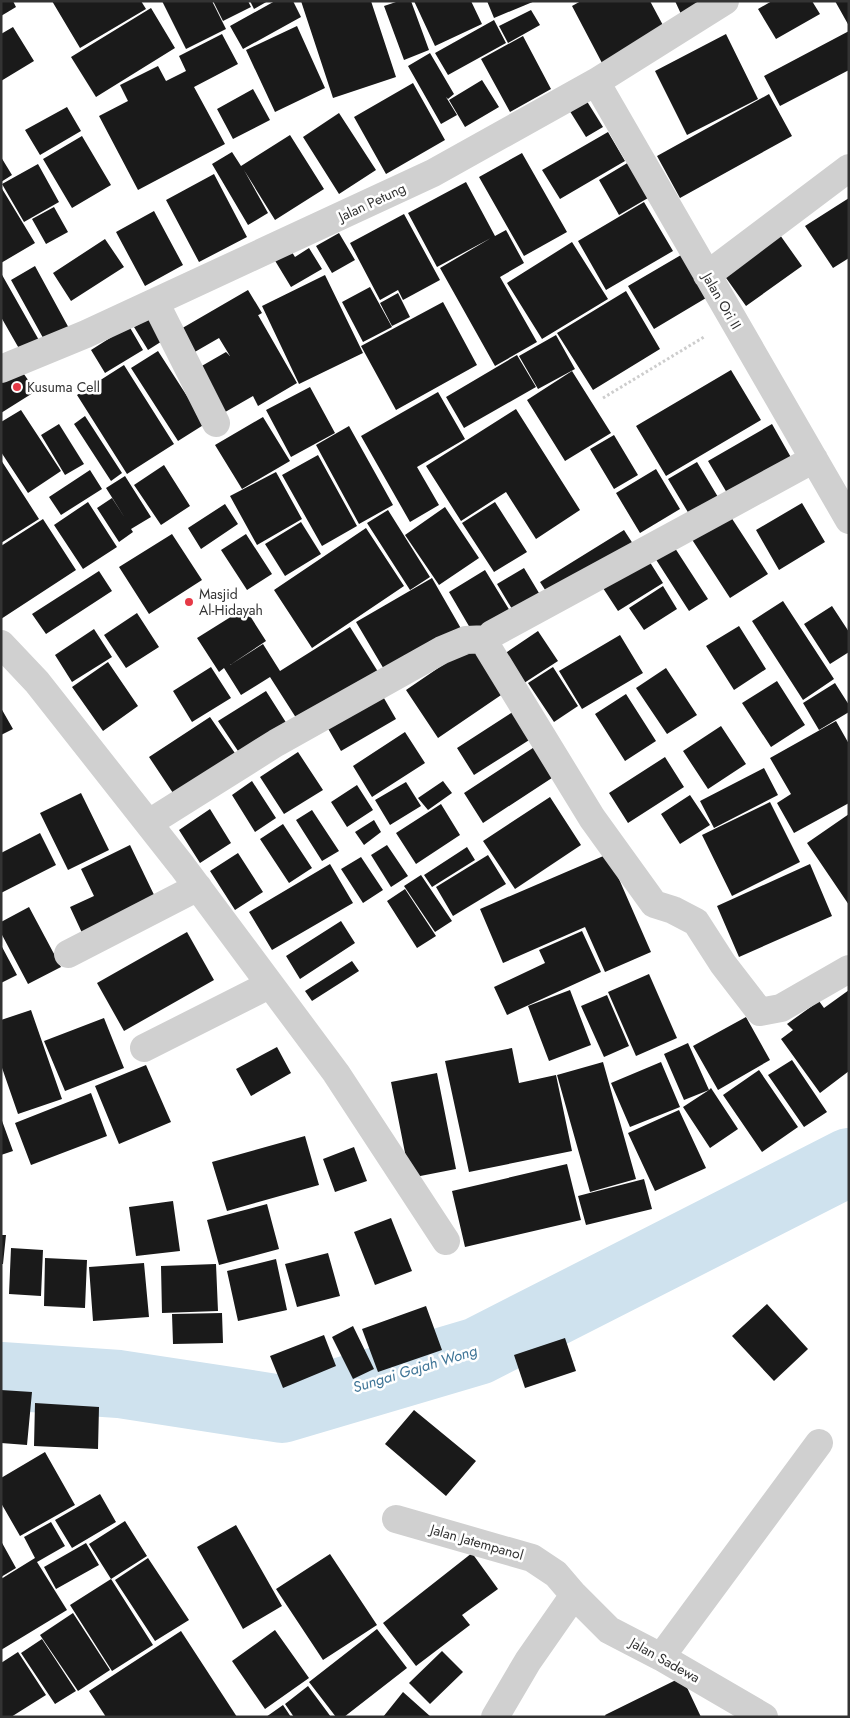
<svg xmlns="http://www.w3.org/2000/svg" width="850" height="1718" viewBox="0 0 850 1718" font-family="Jost,sans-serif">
	<rect width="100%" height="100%" fill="#fff"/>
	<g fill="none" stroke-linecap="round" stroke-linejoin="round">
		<path stroke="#cfe2ee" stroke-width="68" d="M 1,1376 L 119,1384 L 282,1409 L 478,1351 L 849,1162"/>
	</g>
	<path fill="#1a1a1a" d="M 1,1 L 13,1 L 16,7 L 1,16 Z
		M 52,1 L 141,1 L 146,9 L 80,48 Z
		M 162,1 L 212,1 L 226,29 L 186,49 Z
		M 213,1 L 248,1 L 251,7 L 223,21 Z
		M 250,1 L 268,1 L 254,9 Z
		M 275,1 L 293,1 L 301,17 L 243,49 L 230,26 Z
		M 301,1 L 371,1 L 396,77 L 333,98 Z
		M 399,1 L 411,1 L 429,50 L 404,60 L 384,6 Z
		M 414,1 L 471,1 L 482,24 L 435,46 Z
		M 487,1 L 535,1 L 494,18 Z
		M 581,1 L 650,1 L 665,29 L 602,63 L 572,6 Z
		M 675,1 L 707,1 L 681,14 Z
		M 772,1 L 812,1 L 820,14 L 776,39 L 758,9 Z
		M 835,1 L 849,1 L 849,26 Z
		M 151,8 L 175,48 L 96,97 L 71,57 Z
		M 531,10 L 540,25 L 508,43 L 499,26 Z
		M 494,20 L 506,43 L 448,75 L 435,53 Z
		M 297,26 L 325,88 L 275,112 L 246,50 Z
		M 13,27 L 34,61 L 1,81 L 1,34 Z
		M 849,31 L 849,70 L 780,106 L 764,76 Z
		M 222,34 L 238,64 L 194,87 L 225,144 L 138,190 L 99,116 L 128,101 L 120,85 L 158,66 L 166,81 L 186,71 L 179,56 Z
		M 726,34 L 758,99 L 687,135 L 655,71 Z
		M 523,36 L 551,89 L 510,112 L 481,59 Z
		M 430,53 L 454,94 L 448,99 L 446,97 L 457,115 L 441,124 L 408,66 Z
		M 482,80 L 499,107 L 465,127 L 449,100 Z
		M 413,83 L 445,140 L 386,174 L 354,117 Z
		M 253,89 L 270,120 L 233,139 L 217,109 Z
		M 769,94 L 792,136 L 680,198 L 657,156 Z
		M 583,95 L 603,127 L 586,137 L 566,105 Z
		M 67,107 L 81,131 L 40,155 L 25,130 Z
		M 339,113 L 376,170 L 339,194 L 303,137 Z
		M 608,132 L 625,161 L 560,199 L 542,170 Z
		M 290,135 L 324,189 L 275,220 L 244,170 L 268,213 L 248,225 L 212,164 L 232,152 L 241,166 Z
		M 82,136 L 111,185 L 72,208 L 43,159 Z
		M 522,153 L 567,232 L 524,256 L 479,177 Z
		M 1,157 L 12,175 L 1,182 Z
		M 629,162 L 648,198 L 619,215 L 599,180 Z
		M 38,164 L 59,202 L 24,222 L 2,184 Z
		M 214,174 L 247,237 L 199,262 L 166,200 Z
		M 466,182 L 495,236 L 506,230 L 524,263 L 500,277 L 537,342 L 495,366 L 440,268 L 491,238 L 437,267 L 408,213 Z
		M 1,187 L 35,243 L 1,263 Z
		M 849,198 L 849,258 L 833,268 L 805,226 Z
		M 644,202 L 673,251 L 606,290 L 578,241 Z
		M 54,207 L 68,232 L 46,244 L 32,219 Z
		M 154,211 L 183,265 L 145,286 L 116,232 Z
		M 404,214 L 440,280 L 403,300 L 398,290 L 380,300 L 350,243 Z
		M 339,233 L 355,260 L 332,273 L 316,246 Z
		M 780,235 L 802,266 L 746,306 L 724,275 Z
		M 105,239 L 124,267 L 71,301 L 53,273 Z
		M 572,242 L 608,299 L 542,339 L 507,283 Z
		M 309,248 L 322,269 L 291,287 L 274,259 L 290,249 L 295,257 Z
		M 681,255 L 706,298 L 654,329 L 628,286 Z
		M 35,266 L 71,332 L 47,345 L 11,280 Z
		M 1,273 L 40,342 L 21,352 L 1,317 Z
		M 325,275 L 363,353 L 299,384 L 262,306 Z
		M 370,287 L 392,327 L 363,342 L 342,302 Z
		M 248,290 L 262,313 L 236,328 L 258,315 L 297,383 L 258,406 L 253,396 L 220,415 L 193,371 L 226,352 L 230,356 L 219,338 L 193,353 L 179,330 Z
		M 626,291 L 660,349 L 593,390 L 557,333 Z
		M 398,293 L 410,317 L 392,326 L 380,303 Z
		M 443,302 L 477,365 L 396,410 L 361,346 Z
		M 154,316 L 167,338 L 148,350 L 134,327 Z
		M 129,326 L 143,350 L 105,373 L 91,350 Z
		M 556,335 L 575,369 L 538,389 L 519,356 Z
		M 158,351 L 205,424 L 178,441 L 131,368 Z
		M 517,355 L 536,387 L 464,428 L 446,397 Z
		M 124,365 L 174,444 L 127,474 L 77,395 Z
		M 21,370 L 36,391 L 1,413 L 1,382 Z
		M 731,370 L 761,420 L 666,476 L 636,426 Z
		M 572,371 L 611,433 L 565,461 L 527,400 Z
		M 310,387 L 335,433 L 291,457 L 266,410 Z
		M 438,392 L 465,439 L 417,467 L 439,505 L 410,522 L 361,436 Z
		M 516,409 L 580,510 L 536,539 L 506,492 L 461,521 L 426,466 Z
		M 21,410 L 61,471 L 28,493 L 1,452 L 1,422 Z
		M 85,416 L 122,473 L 111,481 L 74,424 Z
		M 263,417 L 290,461 L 242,489 L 215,445 Z
		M 59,424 L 84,464 L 65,475 L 41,435 Z
		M 772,424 L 793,461 L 730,498 L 708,461 Z
		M 349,426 L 393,505 L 359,524 L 316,445 Z
		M 614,435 L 638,475 L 614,489 L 590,449 Z
		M 318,455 L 357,526 L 322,546 L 282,475 Z
		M 1,460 L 39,519 L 1,543 Z
		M 697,462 L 721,502 L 692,519 L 668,479 Z
		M 164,465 L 190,506 L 161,525 L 134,485 Z
		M 656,469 L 680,509 L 640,533 L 616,493 Z
		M 90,470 L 102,489 L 61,515 L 49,497 Z
		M 276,472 L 302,519 L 257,545 L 230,496 Z
		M 125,476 L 151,517 L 131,529 L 133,532 L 119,542 L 97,508 L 112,498 L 125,518 L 106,488 Z
		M 88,502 L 117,547 L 83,569 L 54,525 Z
		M 495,502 L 527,552 L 494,572 L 462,523 Z
		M 802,503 L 825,542 L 779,570 L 756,530 Z
		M 225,504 L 238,524 L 201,549 L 188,528 Z
		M 445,507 L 479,558 L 439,585 L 405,535 Z
		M 388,510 L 430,577 L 410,590 L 367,523 Z
		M 729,514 L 768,574 L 730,598 L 691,538 Z
		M 43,519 L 76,570 L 1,619 L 1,546 Z
		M 301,522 L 321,554 L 285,576 L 265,544 Z
		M 366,528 L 404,586 L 312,648 L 274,590 Z
		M 624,530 L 635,547 L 551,599 L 540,582 Z
		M 172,534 L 202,580 L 149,614 L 119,567 Z
		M 246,534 L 272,574 L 247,590 L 221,550 Z
		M 673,545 L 708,599 L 689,611 L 655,558 Z
		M 646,556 L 663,583 L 618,611 L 601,585 Z
		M 524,568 L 542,598 L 512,609 L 497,584 Z
		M 485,570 L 510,611 L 473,633 L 449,592 Z
		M 99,571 L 112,591 L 46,634 L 32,614 Z
		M 432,578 L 463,632 L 388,676 L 356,622 Z
		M 663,586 L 677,609 L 644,630 L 629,608 Z
		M 783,601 L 834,679 L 803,700 L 752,621 Z
		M 832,606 L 849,632 L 849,652 L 830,664 L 804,624 Z
		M 245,608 L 266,641 L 230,665 L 263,644 L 280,671 L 350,627 L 380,675 L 300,724 L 270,677 L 241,695 L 224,668 L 219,672 L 197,638 Z
		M 137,613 L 159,647 L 126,668 L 104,635 Z
		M 739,626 L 766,669 L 734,690 L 706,646 Z
		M 94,629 L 112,657 L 72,682 L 55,655 Z
		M 538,631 L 558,661 L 521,685 L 501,656 Z
		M 620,635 L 643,673 L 582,709 L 559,671 Z
		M 475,643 L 507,691 L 438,738 L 406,690 Z
		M 108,662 L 138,706 L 103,731 L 72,687 Z
		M 211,667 L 231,698 L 192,722 L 173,691 Z
		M 553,667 L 578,706 L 554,722 L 528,683 Z
		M 666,668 L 697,715 L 667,734 L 636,688 Z
		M 777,681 L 805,725 L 771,747 L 742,703 Z
		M 835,683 L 849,705 L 849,712 L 819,730 L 803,703 Z
		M 266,691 L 287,724 L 240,754 L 218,721 Z
		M 381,693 L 396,719 L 341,751 L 326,725 Z
		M 626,694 L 656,741 L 625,761 L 595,714 Z
		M 1,708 L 13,729 L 1,735 Z
		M 519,708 L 537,735 L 474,775 L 457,748 Z
		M 210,717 L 239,759 L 177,799 L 149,757 Z
		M 836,721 L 849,744 L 849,803 L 794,833 L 777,803 L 791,794 L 770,758 Z
		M 721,726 L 746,764 L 708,789 L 683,751 Z
		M 405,732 L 425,763 L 372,797 L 353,766 Z
		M 539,744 L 558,774 L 483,823 L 464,793 Z
		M 298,752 L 323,790 L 284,814 L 260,777 Z
		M 665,757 L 684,787 L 628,823 L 609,793 Z
		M 764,768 L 778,795 L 714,828 L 700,801 Z
		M 252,781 L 276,818 L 255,832 L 232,795 Z
		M 443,781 L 452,793 L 428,810 L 418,798 Z
		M 406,782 L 421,806 L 390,825 L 375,800 Z
		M 357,785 L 373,810 L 347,827 L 331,802 Z
		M 81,793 L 109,850 L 68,870 L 40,813 Z
		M 690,795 L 710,825 L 680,844 L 661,814 Z
		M 550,797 L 581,845 L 515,889 L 483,841 Z
		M 770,802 L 800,862 L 732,896 L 702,835 Z
		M 441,804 L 460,835 L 416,864 L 396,833 Z
		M 210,809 L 231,843 L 200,863 L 179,830 Z
		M 312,810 L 339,851 L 322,861 L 296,820 Z
		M 849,814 L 849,905 L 807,843 Z
		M 374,820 L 381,832 L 364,845 L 355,832 Z
		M 283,824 L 312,868 L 289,883 L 260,839 Z
		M 40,833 L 56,865 L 1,893 L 1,853 Z
		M 130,845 L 157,901 L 83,935 L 70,907 L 94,896 L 81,869 Z
		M 387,845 L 408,876 L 391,887 L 371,855 Z
		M 467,847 L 475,860 L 432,887 L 424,875 Z
		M 238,853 L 263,892 L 235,910 L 210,871 Z
		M 608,854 L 651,952 L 605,972 L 585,927 L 503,963 L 480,909 Z
		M 488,855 L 506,884 L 453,916 L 436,887 Z
		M 361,857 L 383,890 L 363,903 L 341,869 Z
		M 330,864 L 353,903 L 272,950 L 249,912 Z
		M 810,864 L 832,916 L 739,957 L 717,906 Z
		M 421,875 L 452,921 L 435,932 L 404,886 Z
		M 405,889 L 436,936 L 417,948 L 387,901 Z
		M 29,907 L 61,967 L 28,984 L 1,933 L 1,922 Z
		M 341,921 L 355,943 L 300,979 L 286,956 Z
		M 582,931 L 601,972 L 507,1015 L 494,987 L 545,963 L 539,950 Z
		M 187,932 L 214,980 L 124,1031 L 97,983 Z
		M 1,945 L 17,975 L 1,983 Z
		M 352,961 L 359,971 L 312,1001 L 305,991 Z
		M 649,974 L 677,1038 L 636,1056 L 608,992 Z
		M 570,990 L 591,1045 L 549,1061 L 528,1006 Z
		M 849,990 L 849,1071 L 820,1093 L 781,1039 L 793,1030 L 787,1024 L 819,1001 L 824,1008 Z
		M 607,995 L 629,1046 L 604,1057 L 581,1006 Z
		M 31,1010 L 62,1099 L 18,1114 L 1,1065 L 1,1020 Z
		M 746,1017 L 770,1060 L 718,1090 L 693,1046 Z
		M 104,1018 L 124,1068 L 65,1091 L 44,1041 Z
		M 688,1043 L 709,1090 L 711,1088 L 738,1129 L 710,1148 L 683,1107 L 709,1090 L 684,1100 L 664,1054 Z
		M 277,1047 L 291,1073 L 251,1096 L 236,1069 Z
		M 512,1048 L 519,1083 L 556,1075 L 572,1151 L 469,1172 L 445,1061 Z
		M 792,1060 L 827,1112 L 804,1127 L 768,1075 Z
		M 603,1062 L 636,1179 L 590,1192 L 557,1075 Z
		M 661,1062 L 680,1107 L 630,1127 L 611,1083 Z
		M 146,1065 L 171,1122 L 119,1144 L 95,1086 Z
		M 759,1070 L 798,1127 L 762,1152 L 723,1095 Z
		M 437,1073 L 456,1169 L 410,1178 L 391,1082 Z
		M 91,1093 L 107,1136 L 31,1165 L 15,1123 Z
		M 679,1110 L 706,1168 L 655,1191 L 628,1133 Z
		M 1,1118 L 13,1151 L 1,1155 Z
		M 305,1136 L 319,1185 L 227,1211 L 212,1162 Z
		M 354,1147 L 367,1181 L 335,1192 L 323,1159 Z
		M 567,1164 L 581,1220 L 465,1247 L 452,1191 Z
		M 644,1179 L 652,1209 L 586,1225 L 578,1196 Z
		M 173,1201 L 180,1251 L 136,1256 L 129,1207 Z
		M 267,1204 L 279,1249 L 219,1265 L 207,1220 Z
		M 391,1218 L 412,1271 L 375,1285 L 354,1232 Z
		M 1,1235 L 6,1235 L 3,1264 L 1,1264 Z
		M 11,1248 L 43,1250 L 41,1296 L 9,1294 Z
		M 328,1253 L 340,1296 L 297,1307 L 285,1264 Z
		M 45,1258 L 87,1260 L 85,1308 L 44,1306 Z
		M 276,1259 L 287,1310 L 238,1321 L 227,1271 Z
		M 144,1263 L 149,1317 L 93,1321 L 89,1267 Z
		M 216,1264 L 218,1311 L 162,1313 L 161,1266 Z
		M 767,1304 L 808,1349 L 774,1381 L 732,1336 Z
		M 426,1306 L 442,1350 L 378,1372 L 362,1329 Z
		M 222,1313 L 223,1343 L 173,1344 L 172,1314 Z
		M 353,1326 L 374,1369 L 353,1379 L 332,1337 Z
		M 324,1335 L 336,1366 L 283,1388 L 270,1356 Z
		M 565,1338 L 576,1371 L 525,1388 L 514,1355 Z
		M 1,1390 L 32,1392 L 27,1445 L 1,1443 Z
		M 35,1403 L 99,1407 L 98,1449 L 34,1446 Z
		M 414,1410 L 476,1461 L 446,1496 L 385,1444 Z
		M 45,1452 L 75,1505 L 20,1536 L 1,1503 L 1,1478 Z
		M 100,1494 L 116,1522 L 72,1548 L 55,1520 Z
		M 125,1521 L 147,1556 L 111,1579 L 89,1544 Z
		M 51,1522 L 65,1546 L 37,1562 L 67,1610 L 1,1650 L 1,1579 L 35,1558 L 24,1537 Z
		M 236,1525 L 282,1606 L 243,1629 L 197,1547 Z
		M 1,1541 L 16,1568 L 1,1577 Z
		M 86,1543 L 99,1565 L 56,1589 L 44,1567 Z
		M 472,1553 L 498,1589 L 462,1615 L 470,1625 L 416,1666 L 383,1623 Z
		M 330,1554 L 377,1625 L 323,1660 L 276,1589 Z
		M 148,1558 L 189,1620 L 155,1641 L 115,1580 Z
		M 111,1579 L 153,1645 L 112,1671 L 70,1605 Z
		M 73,1613 L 110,1670 L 78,1691 L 40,1635 Z
		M 377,1629 L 407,1668 L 344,1717 L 336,1717 L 309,1682 Z
		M 275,1630 L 309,1678 L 265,1709 L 232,1661 Z
		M 181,1631 L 237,1717 L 106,1717 L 89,1691 Z
		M 42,1639 L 76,1691 L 55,1704 L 21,1653 Z
		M 442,1651 L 463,1672 L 430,1704 L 409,1683 Z
		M 18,1652 L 46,1695 L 11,1717 L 1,1717 L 1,1663 Z
		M 682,1677 L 701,1717 L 606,1717 L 605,1715 Z
		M 308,1686 L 331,1717 L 294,1717 L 285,1704 Z
		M 403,1692 L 431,1717 L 383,1717 Z
		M 283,1705 L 291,1717 L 266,1717 Z"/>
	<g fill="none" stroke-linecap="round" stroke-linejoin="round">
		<path stroke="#cdcdcd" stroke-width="3" stroke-dasharray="2.5 2.5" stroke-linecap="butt" d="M 603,398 L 704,337"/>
		<path stroke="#d0d0d0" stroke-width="28" d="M 596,82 L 849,520
			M 707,275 L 849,168
			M 155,302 L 216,423
			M 1,369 L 86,334 L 433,173 L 596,82 L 725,1
			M 814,459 L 492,634 L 488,639 L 488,648 L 592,818 L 654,904 L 673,910 L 696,922 L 723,964 L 760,1012 L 781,1008 L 849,969
			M 1,644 L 37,682 L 182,866 L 336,1073 L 446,1241
			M 149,823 L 276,743 L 442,650 L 466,640 L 488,639
			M 68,954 L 198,887
			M 144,1048 L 269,985
			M 396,1519 L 532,1558 L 556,1574 L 574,1595 L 609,1630 L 661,1657 L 764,1717
			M 661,1657 L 819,1443
			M 495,1717 L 528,1661 L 574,1595"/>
	</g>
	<g fill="#e63946" stroke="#fff" stroke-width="2">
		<circle cx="17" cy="387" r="5"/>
		<circle cx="189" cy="602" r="5"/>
	</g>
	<g text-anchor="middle" stroke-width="5" stroke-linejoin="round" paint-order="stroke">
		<g font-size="14" fill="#333" stroke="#fff">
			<text transform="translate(372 202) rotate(-25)" y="5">Jalan Petung</text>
			<text transform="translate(722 301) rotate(60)" y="5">Jalan Ori II</text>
			<text transform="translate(477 1542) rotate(16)" y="5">Jalan Jatempanol</text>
			<text transform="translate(665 1660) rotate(29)" y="5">Jalan Sadewa</text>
		</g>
		<g font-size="14" fill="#333" stroke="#fff" text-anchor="start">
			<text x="27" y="392">Kusuma Cell</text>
			<text x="199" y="599">Masjid<tspan x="199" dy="16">Al-Hidayah</tspan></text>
		</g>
		<g font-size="15" font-style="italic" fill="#3f7597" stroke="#fff">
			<text transform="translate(415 1369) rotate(-17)" y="5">Sungai Gajah Wong</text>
		</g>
	</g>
	<rect width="850" height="1718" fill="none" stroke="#333333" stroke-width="5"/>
</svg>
